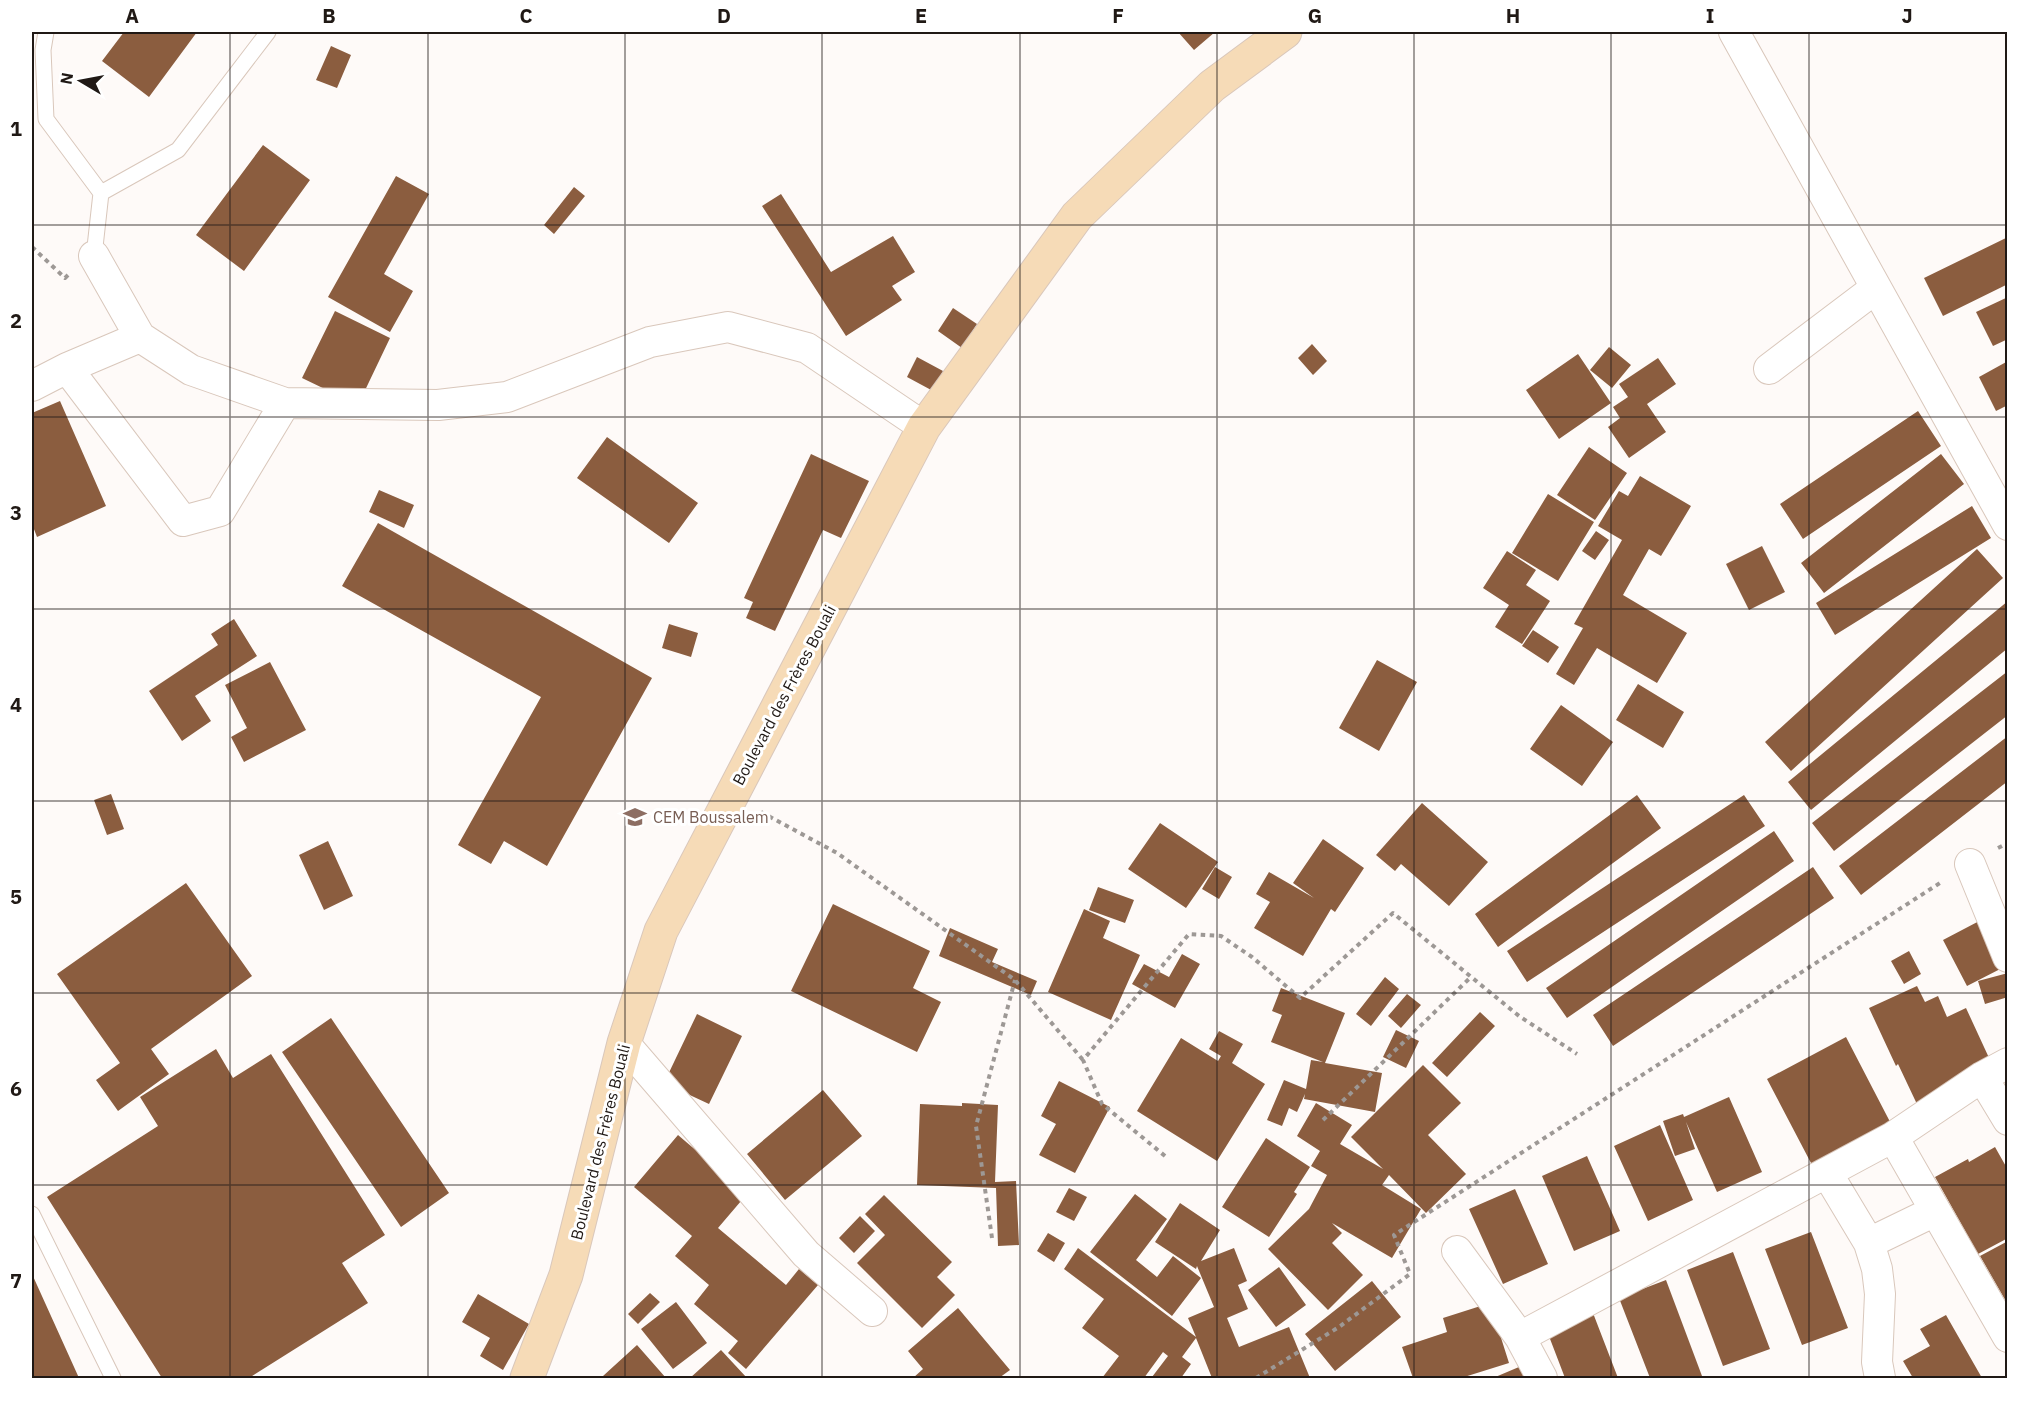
<svg xmlns="http://www.w3.org/2000/svg" width="2039" height="1410" viewBox="0 0 2039 1410" font-family="'IBM Plex Sans',sans-serif">
	<rect width="100%" height="100%" fill="#fefaf8"/>
	<path fill="#8b5d3f" d="M 124,32 L 197,32 L 149,97 L 102,61 Z
		M 1178,32 L 1215,32 L 1194,50 Z
		M 331,46 L 351,55 L 337,88 L 316,80 Z
		M 263,145 L 310,180 L 244,271 L 196,235 Z
		M 396,176 L 429,194 L 384,274 L 413,291 L 390,332 L 328,297 Z
		M 574,187 L 585,196 L 554,234 L 544,225 Z
		M 781,194 L 831,272 L 893,236 L 915,272 L 892,286 L 902,300 L 846,336 L 762,206 Z
		M 2008,237 L 2008,284 L 1943,316 L 1924,278 Z
		M 2008,297 L 2008,339 L 1993,346 L 1976,312 Z
		M 953,308 L 977,324 L 962,348 L 938,331 Z
		M 335,311 L 390,338 L 358,405 L 302,378 Z
		M 1312,344 L 1327,361 L 1313,375 L 1298,358 Z
		M 1609,347 L 1631,365 L 1612,388 L 1590,370 Z
		M 1578,354 L 1611,403 L 1559,439 L 1526,390 Z
		M 917,357 L 943,371 L 933,391 L 907,377 Z
		M 1658,358 L 1676,384 L 1647,404 L 1666,432 L 1629,458 L 1608,427 L 1620,418 L 1613,407 L 1628,397 L 1619,384 Z
		M 2008,361 L 2008,405 L 1996,411 L 1979,377 Z
		M 60,401 L 106,506 L 37,537 L 32,524 L 32,413 Z
		M 1918,411 L 1941,446 L 1803,539 L 1780,504 Z
		M 607,437 L 698,503 L 669,543 L 577,478 Z
		M 1589,447 L 1627,473 L 1595,520 L 1557,495 Z
		M 811,454 L 869,481 L 841,538 L 823,530 L 775,631 L 746,618 L 753,602 L 744,598 Z
		M 1941,454 L 1964,484 L 1824,593 L 1801,563 Z
		M 1640,476 L 1691,506 L 1661,556 L 1649,549 L 1623,595 L 1687,633 L 1657,683 L 1597,648 L 1574,685 L 1556,674 L 1583,628 L 1574,624 L 1622,540 L 1598,526 L 1619,491 L 1628,496 Z
		M 379,490 L 414,505 L 404,528 L 369,512 Z
		M 1548,494 L 1594,522 L 1558,581 L 1512,553 Z
		M 1972,506 L 1991,538 L 1835,635 L 1816,603 Z
		M 378,523 L 652,678 L 547,866 L 504,841 L 491,864 L 458,845 L 541,697 L 342,586 Z
		M 1596,531 L 1609,540 L 1595,560 L 1582,551 Z
		M 1762,546 L 1785,592 L 1749,610 L 1726,564 Z
		M 1977,549 L 2003,578 L 1791,771 L 1765,742 Z
		M 1507,551 L 1536,570 L 1526,585 L 1550,601 L 1522,644 L 1495,627 L 1509,605 L 1483,588 Z
		M 2008,601 L 2008,648 L 1811,810 L 1788,782 Z
		M 234,619 L 257,656 L 195,696 L 211,721 L 182,741 L 149,691 L 218,645 L 211,634 Z
		M 669,624 L 698,633 L 691,657 L 662,648 Z
		M 1533,630 L 1559,647 L 1548,663 L 1522,646 Z
		M 1377,660 L 1417,682 L 1379,751 L 1339,728 Z
		M 270,662 L 306,730 L 244,762 L 231,737 L 247,728 L 225,685 Z
		M 2008,671 L 2008,715 L 1834,851 L 1812,823 Z
		M 1638,684 L 1684,712 L 1663,748 L 1616,720 Z
		M 1561,705 L 1613,742 L 1582,786 L 1530,749 Z
		M 2008,736 L 2008,781 L 1861,895 L 1839,866 Z
		M 111,794 L 124,829 L 107,835 L 94,800 Z
		M 1637,795 L 1661,828 L 1498,947 L 1475,914 Z
		M 1744,795 L 1765,826 L 1527,982 L 1507,951 Z
		M 1422,803 L 1488,862 L 1449,906 L 1401,864 L 1395,871 L 1376,855 Z
		M 1160,823 L 1218,862 L 1186,908 L 1128,869 Z
		M 1774,831 L 1794,861 L 1567,1018 L 1546,988 Z
		M 1323,839 L 1364,868 L 1335,912 L 1331,909 L 1303,956 L 1254,928 L 1270,902 L 1256,894 L 1269,872 L 1314,898 L 1293,883 Z
		M 328,841 L 353,896 L 324,910 L 299,855 Z
		M 1215,867 L 1232,877 L 1219,899 L 1202,889 Z
		M 1813,867 L 1834,898 L 1613,1046 L 1593,1015 Z
		M 186,883 L 252,976 L 151,1049 L 169,1074 L 118,1111 L 96,1080 L 120,1063 L 57,974 Z
		M 1098,887 L 1134,900 L 1125,923 L 1089,910 Z
		M 833,904 L 930,951 L 913,988 L 941,1002 L 917,1052 L 791,991 Z
		M 2004,908 L 2008,915 L 2008,965 L 1967,986 L 1943,940 Z
		M 1084,909 L 1110,921 L 1103,938 L 1140,955 L 1111,1020 L 1048,992 Z
		M 950,928 L 998,949 L 992,962 L 1037,981 L 1031,995 L 939,956 Z
		M 1909,951 L 1921,974 L 1904,984 L 1891,961 Z
		M 1182,954 L 1200,964 L 1175,1008 L 1132,984 L 1144,964 L 1169,977 Z
		M 2008,973 L 2008,997 L 1985,1004 L 1978,981 Z
		M 1385,977 L 1399,989 L 1371,1026 L 1356,1014 Z
		M 1917,986 L 1925,1002 L 1938,996 L 1947,1017 L 1966,1008 L 1990,1060 L 1924,1119 L 1898,1064 L 1896,1066 L 1869,1008 Z
		M 1281,988 L 1345,1013 L 1325,1063 L 1382,1073 L 1375,1112 L 1304,1099 L 1305,1094 L 1297,1112 L 1289,1108 L 1282,1126 L 1267,1120 L 1284,1080 L 1306,1089 L 1311,1060 L 1323,1062 L 1271,1042 L 1282,1015 L 1272,1011 Z
		M 1407,994 L 1421,1005 L 1401,1028 L 1388,1016 Z
		M 1480,1012 L 1495,1026 L 1447,1077 L 1432,1063 Z
		M 697,1014 L 742,1036 L 709,1104 L 664,1083 Z
		M 331,1018 L 449,1193 L 401,1227 L 282,1052 Z
		M 1396,1030 L 1419,1041 L 1406,1068 L 1383,1057 Z
		M 1219,1031 L 1243,1044 L 1232,1063 L 1265,1084 L 1217,1161 L 1137,1111 L 1181,1038 L 1218,1061 L 1221,1056 L 1209,1049 Z
		M 1846,1037 L 1901,1143 L 1822,1184 L 1767,1079 Z
		M 216,1049 L 233,1078 L 271,1054 L 385,1235 L 342,1263 L 368,1303 L 249,1378 L 162,1378 L 47,1197 L 158,1126 L 140,1097 Z
		M 1423,1065 L 1461,1103 L 1428,1135 L 1466,1174 L 1426,1213 L 1389,1175 L 1382,1185 L 1421,1209 L 1392,1258 L 1332,1223 L 1342,1233 L 1332,1243 L 1363,1275 L 1328,1310 L 1268,1249 L 1309,1209 L 1327,1175 L 1311,1166 L 1320,1151 L 1297,1136 L 1316,1103 L 1352,1125 L 1340,1144 L 1383,1169 L 1351,1137 Z
		M 1059,1081 L 1110,1107 L 1075,1173 L 1039,1155 L 1056,1124 L 1041,1116 Z
		M 823,1090 L 862,1136 L 785,1200 L 747,1154 Z
		M 1729,1097 L 1762,1172 L 1717,1192 L 1686,1122 L 1695,1149 L 1675,1156 L 1663,1121 L 1683,1114 L 1684,1117 Z
		M 962,1103 L 998,1105 L 995,1182 L 1016,1181 L 1019,1245 L 998,1246 L 996,1188 L 917,1185 L 920,1104 L 962,1106 Z
		M 1660,1125 L 1693,1200 L 1648,1221 L 1614,1146 Z
		M 678,1135 L 747,1194 L 718,1228 L 786,1285 L 799,1269 L 818,1285 L 746,1369 L 728,1353 L 738,1341 L 694,1304 L 709,1285 L 675,1256 L 692,1236 L 634,1187 Z
		M 1266,1138 L 1310,1167 L 1294,1192 L 1297,1194 L 1269,1237 L 1222,1207 Z
		M 1995,1147 L 2008,1170 L 2008,1238 L 1978,1254 L 1935,1177 L 1968,1159 L 1969,1162 Z
		M 1587,1156 L 1620,1231 L 1574,1251 L 1542,1176 Z
		M 1069,1188 L 1087,1197 L 1074,1221 L 1056,1212 Z
		M 1515,1189 L 1548,1264 L 1503,1284 L 1469,1209 Z
		M 1135,1194 L 1167,1219 L 1136,1260 L 1157,1277 L 1173,1256 L 1201,1278 L 1172,1316 L 1090,1252 Z
		M 884,1195 L 952,1262 L 937,1277 L 955,1295 L 922,1328 L 857,1263 L 885,1235 L 865,1214 Z
		M 1180,1203 L 1220,1230 L 1201,1261 L 1234,1248 L 1247,1281 L 1238,1285 L 1248,1309 L 1227,1318 L 1239,1347 L 1289,1327 L 1310,1378 L 1212,1378 L 1196,1338 L 1182,1357 L 1191,1364 L 1181,1378 L 1152,1377 L 1168,1356 L 1163,1352 L 1144,1378 L 1102,1378 L 1119,1356 L 1082,1328 L 1104,1299 L 1064,1269 L 1078,1248 L 1196,1337 L 1188,1318 L 1214,1307 L 1197,1266 L 1196,1269 L 1155,1242 Z
		M 860,1216 L 875,1231 L 854,1253 L 839,1238 Z
		M 1811,1232 L 1848,1328 L 1802,1345 L 1765,1249 Z
		M 1048,1233 L 1065,1243 L 1054,1262 L 1037,1251 Z
		M 2008,1241 L 2008,1305 L 1980,1256 Z
		M 1733,1252 L 1770,1349 L 1723,1366 L 1687,1270 Z
		M 1279,1267 L 1306,1305 L 1276,1327 L 1248,1290 Z
		M 32,1274 L 79,1378 L 32,1378 Z
		M 1666,1280 L 1702,1376 L 1696,1378 L 1650,1378 L 1619,1298 Z
		M 1372,1281 L 1401,1317 L 1335,1371 L 1305,1334 Z
		M 650,1293 L 660,1302 L 638,1324 L 628,1314 Z
		M 478,1294 L 529,1324 L 503,1370 L 480,1356 L 490,1338 L 462,1322 Z
		M 676,1302 L 707,1343 L 673,1369 L 641,1329 Z
		M 1490,1303 L 1509,1363 L 1461,1378 L 1413,1378 L 1402,1347 L 1447,1332 L 1443,1318 Z
		M 958,1308 L 1010,1370 L 999,1378 L 913,1378 L 923,1369 L 908,1351 Z
		M 1593,1313 L 1618,1378 L 1565,1378 L 1547,1331 Z
		M 1946,1315 L 1982,1378 L 1913,1378 L 1903,1361 L 1930,1346 L 1920,1329 Z
		M 637,1345 L 666,1378 L 605,1378 L 603,1376 Z
		M 721,1350 L 747,1378 L 690,1378 Z
		M 1526,1364 L 1532,1378 L 1493,1378 Z"/>
	<g fill="none" stroke-linecap="round" stroke-linejoin="round">
		<g stroke="#d9c7bb" stroke-width="17">
			<path id="lane" d="M 46,32 L 43,50 L 46,119 L 101,193 L 94,256
				M 101,193 L 178,150 L 268,32
				M 32,1214 L 113,1378"/>
		</g>
		<g stroke="#d9c7bb" stroke-width="32">
			<path id="street" d="M 1734,32 L 2008,525
				M 94,256 L 140,337 L 191,370 L 285,403 L 438,405 L 507,397 L 650,342 L 728,327 L 807,348 L 924,427
				M 67,368 L 183,521 L 220,511 L 285,403
				M 1769,369 L 1876,288
				M 32,386 L 67,368 L 140,337
				M 1970,864 L 2008,957
				M 624,1043 L 806,1254 L 872,1311
				M 1982,1077 L 2008,1120
				M 1893,1137 L 2008,1337
				M 1827,1173 L 1869,1243 L 1877,1269 L 1880,1294 L 1877,1362 L 1880,1378
				M 1869,1243 L 1935,1211
				M 1457,1251 L 1520,1337 L 1542,1378
				M 1520,1337 L 1893,1137 L 1982,1077 L 2008,1063"/>
		</g>
		<g stroke="#d9c7bb" stroke-width="35">
			<path id="secondary" d="M 527,1378 L 566,1275 L 624,1043 L 661,931 L 924,427 L 1077,216 L 1212,86 L 1285,32"/>
		</g>
		<path stroke="#9d9895" stroke-width="4" stroke-dasharray="4.5 4.5" stroke-linecap="butt" d="M 32,247 L 65,278 L 68,275
			M 761,812 L 837,853 L 1015,980 L 1083,1060
			M 1998,848 L 2008,843
			M 1323,1120 L 1471,977
			M 1165,1156 L 1102,1104 L 1083,1060 L 1189,934 L 1221,936 L 1252,957 L 1300,998 L 1393,913 L 1519,1016 L 1577,1054
			M 992,1238 L 976,1126 L 1015,980
			M 1256,1378 L 1339,1327 L 1410,1274 L 1394,1235 L 1943,881"/>
		<use href="#lane" stroke="#fff" stroke-width="15"/>
		<use href="#street" stroke="#fff" stroke-width="30"/>
		<use href="#secondary" stroke="#f6dbb7" stroke-width="33"/>
	</g>
	<path fill="none" stroke="#201915" stroke-width="1.5" stroke-opacity="0.55" d="M 230,32 L 230,1378M 428,32 L 428,1378M 625,32 L 625,1378M 822,32 L 822,1378M 1020,32 L 1020,1378M 1217,32 L 1217,1378M 1414,32 L 1414,1378M 1611,32 L 1611,1378M 1809,32 L 1809,1378M 32,225 L 2008,225M 32,417 L 2008,417M 32,609 L 2008,609M 32,801 L 2008,801M 32,993 L 2008,993M 32,1185 L 2008,1185"/>
	<defs>
		<g id="school-bare" transform="scale(1.8)"><path d="M0-5L7-2L0 1L-7-2ZM-4 1L0 2.5L4 1V4Q0 6-4 4Z" fill="#8d6e63" stroke="#fff" stroke-width="2.5" paint-order="stroke"/></g>
	</defs>
	<g fill-rule="evenodd">
		<use href="#school-bare" x="635" y="817"/>
	</g>
	<g text-anchor="middle" stroke-width="6" stroke-linejoin="round" paint-order="stroke">
		<g font-size="16" fill="#201915" stroke="#fff">
			<text transform="translate(784 695) rotate(-62)" y="6">Boulevard des Frères Bouali</text>
			<text transform="translate(600 1142) rotate(-76)" y="6">Boulevard des Frères Bouali</text>
		</g>
		<g font-size="16" fill="#785e54" stroke="#fff" text-anchor="start">
			<text x="653" y="823">CEM Boussalem</text>
		</g>
	</g>
	<rect width="2039" height="1410" fill="none" stroke="#ffffff" stroke-width="66"/>
	<g transform="translate(81 81) rotate(280)" stroke="#ffffff" stroke-width="4.5" paint-order="stroke">
	<path d="M0-4.5L10 22L0 15L-10 22Z" fill="#201915"/>
	<text y="-9" font-size="16" font-weight="bold" text-anchor="middle" fill="#201915">N</text>
	</g>
	<rect x="33" y="33" width="1973" height="1344" fill="none" stroke="#201915" stroke-width="2"/>
	<g font-size="20" text-anchor="middle" font-weight="bold" fill="#201915">
		<text x="132" y="23">A</text>
		<text x="329" y="23">B</text>
		<text x="526" y="23">C</text>
		<text x="724" y="23">D</text>
		<text x="921" y="23">E</text>
		<text x="1118" y="23">F</text>
		<text x="1315" y="23">G</text>
		<text x="1513" y="23">H</text>
		<text x="1710" y="23">I</text>
		<text x="1907" y="23">J</text>
		<text x="16" y="136">1</text>
		<text x="16" y="328">2</text>
		<text x="16" y="520">3</text>
		<text x="16" y="712">4</text>
		<text x="16" y="904">5</text>
		<text x="16" y="1096">6</text>
		<text x="16" y="1288">7</text>
	</g>
</svg>
